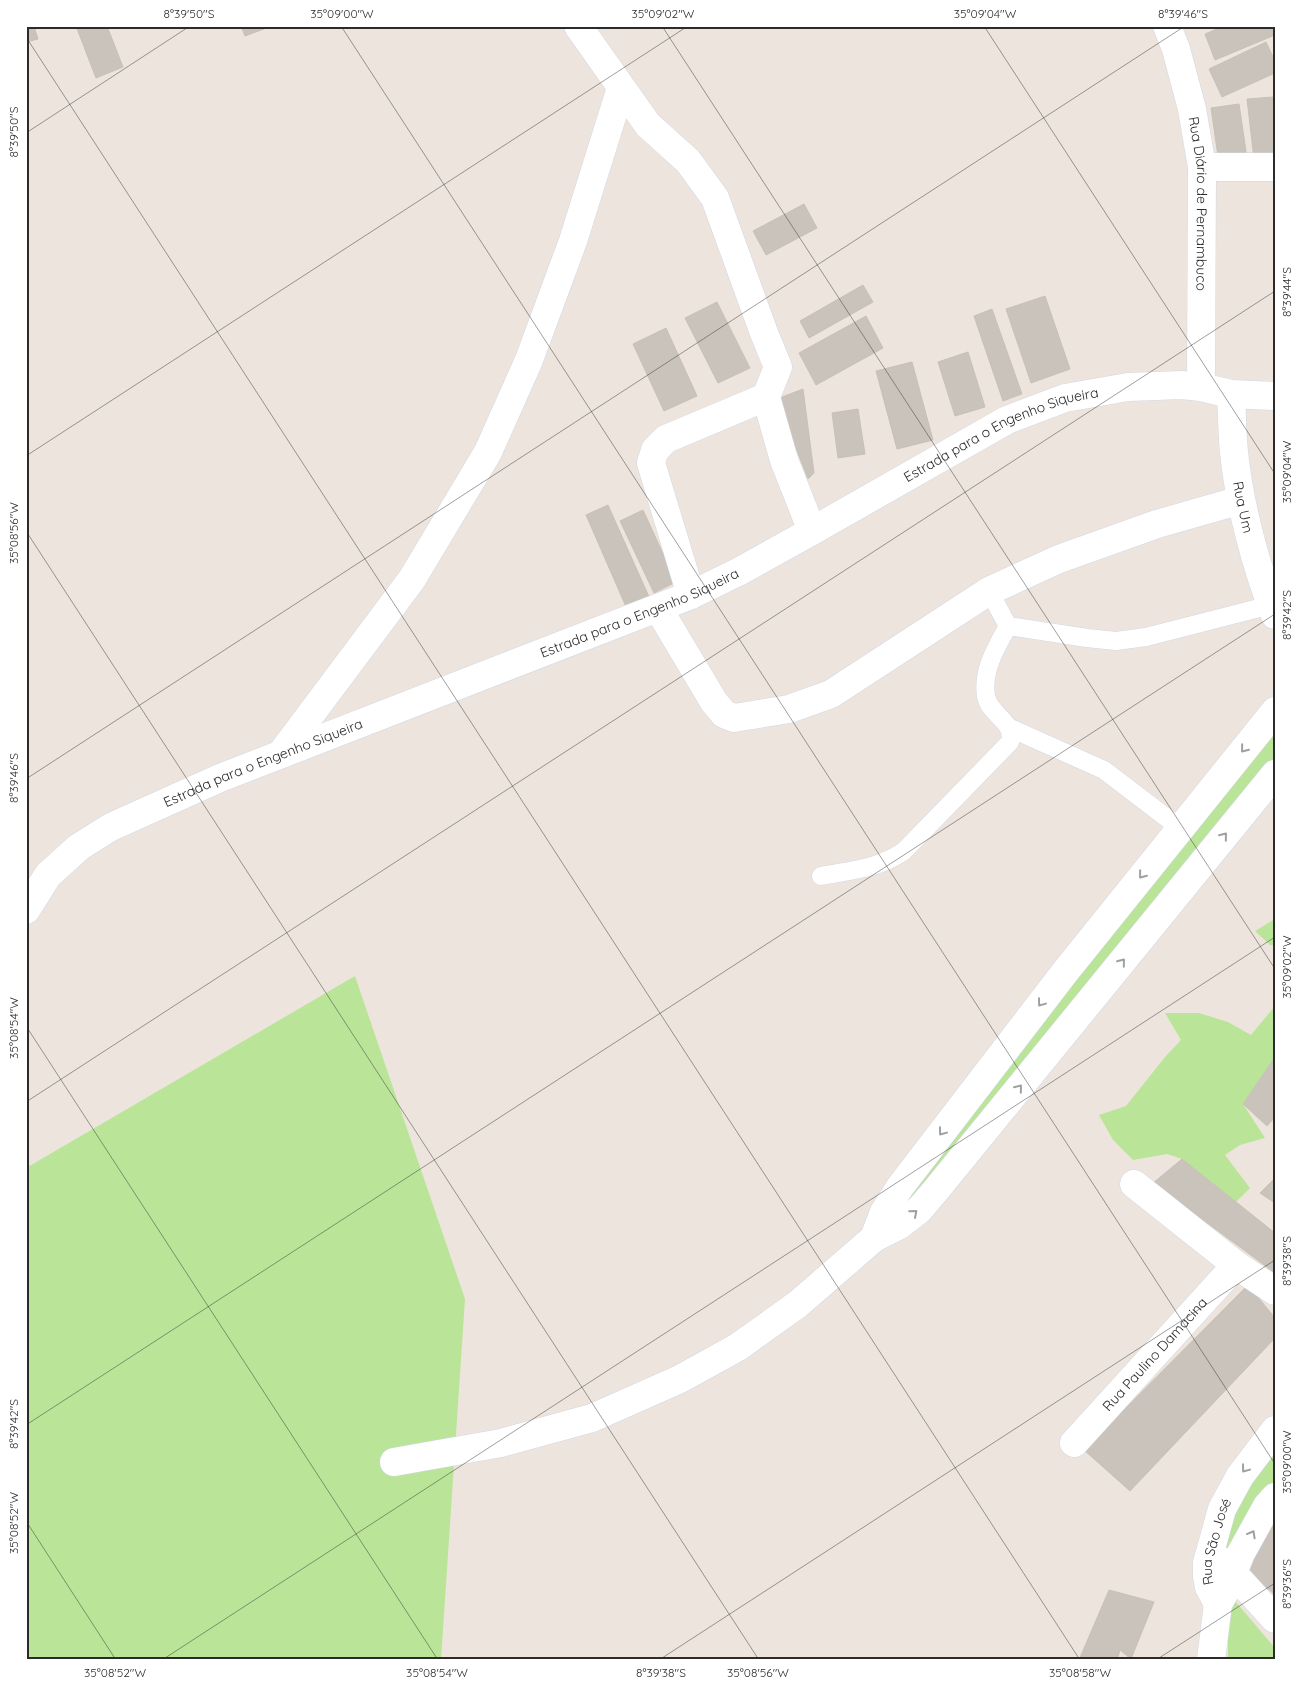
<svg xmlns="http://www.w3.org/2000/svg" width="1301" height="1686" viewBox="0 0 1301 1686" font-family="Quicksand,sans-serif">
	<rect width="100%" height="100%" fill="#ede5dd"/>
	<path fill="#bae598" d="M 1275,711 L 1275,774 L 936,1190 L 884,1212 Z
		M 1275,919 L 1275,945 L 1270,945 L 1255,931 Z
		M 355,976 L 465,1299 L 441,1660 L 26,1660 L 26,1168 Z
		M 1275,1006 L 1275,1057 L 1243,1104 L 1265,1138 L 1240,1145 L 1225,1155 L 1250,1188 L 1236,1202 L 1182,1159 L 1167,1154 L 1133,1160 L 1113,1140 L 1099,1115 L 1126,1106 L 1165,1057 L 1181,1040 L 1165,1013 L 1199,1013 L 1228,1022 L 1251,1035 Z
		M 1275,1437 L 1275,1481 L 1263,1495 L 1231,1552 L 1210,1547 Z
		M 1235,1601 L 1275,1648 L 1275,1660 L 1228,1660 L 1228,1636 L 1225,1616 Z"/>
	<path fill="#c9c3bb" stroke="#c9c0b6" d="M 26,26 L 34,26 L 38,39 L 26,42 Z
		M 76,26 L 107,26 L 123,67 L 96,78 Z
		M 241,26 L 272,26 L 245,36 Z
		M 1224,26 L 1273,26 L 1275,35 L 1215,60 L 1205,34 Z
		M 1266,42 L 1275,61 L 1275,73 L 1222,97 L 1209,69 Z
		M 1273,97 L 1275,113 L 1275,157 L 1254,159 L 1247,99 Z
		M 1239,104 L 1247,158 L 1219,163 L 1211,108 Z
		M 804,204 L 817,228 L 766,255 L 753,231 Z
		M 863,285 L 873,302 L 809,338 L 800,321 Z
		M 1045,296 L 1070,369 L 1031,383 L 1006,309 Z
		M 717,302 L 750,368 L 718,383 L 685,318 Z
		M 992,309 L 1022,394 L 1003,401 L 974,316 Z
		M 866,316 L 883,348 L 816,385 L 799,353 Z
		M 666,328 L 697,396 L 664,411 L 633,344 Z
		M 968,352 L 985,407 L 955,416 L 938,362 Z
		M 912,362 L 933,440 L 897,449 L 876,371 Z
		M 803,389 L 814,473 L 808,479 L 777,399 Z
		M 858,409 L 865,454 L 838,458 L 832,413 Z
		M 608,505 L 650,599 L 627,609 L 586,515 Z
		M 643,510 L 676,582 L 654,593 L 620,521 Z
		M 1275,1057 L 1275,1117 L 1267,1126 L 1243,1104 Z
		M 1182,1159 L 1275,1233 L 1275,1273 L 1153,1183 Z
		M 1275,1178 L 1275,1203 L 1260,1193 Z
		M 1248,1285 L 1275,1318 L 1275,1338 L 1130,1491 L 1084,1450 Z
		M 1272,1524 L 1275,1526 L 1275,1595 L 1237,1561 Z
		M 1109,1590 L 1154,1602 L 1131,1659 L 1120,1650 L 1117,1660 L 1079,1660 Z"/>
	<g fill="none" stroke-linecap="round" stroke-linejoin="round">
		<g stroke="#d2d7e4" stroke-width="19">
			<path id="lane" d="M 989,591 L 1008,626 L 1087,638 L 1116,641 L 1146,637 L 1271,605
				M 1010,728 L 1104,770 L 1180,828
				M 821,876 C 852,870 878,869 904,851 L 1010,742 C 1016,722 989,715 986,696 C 982,670 996,648 1008,626"/>
		</g>
		<g stroke="#d2d7e4" stroke-width="29">
			<g id="street">
				<path d="M 578,26 L 648,125 L 688,161 L 715,198 L 764,333 L 778,367 L 766,397 L 784,460 L 812,531"/>
				<path id="s1" d="M 1167,26 L 1176,49 L 1192,109 L 1202,167 L 1201,387"/>
				<path d="M 1202,167 L 1275,167"/>
				<path id="s2" d="M 1231,394 C 1232,413 1232,433 1234,452 C 1239,503 1256,567 1275,615"/>
				<path d="M 691,595 L 651,463 L 655,450 L 666,439 L 766,397"/>
				<path d="M 658,608 L 714,702 L 724,714 L 734,718 L 789,709 L 831,694 L 989,591 L 1059,559 L 1157,524 L 1241,500"/>
				<path d="M 281,754 L 412,579 L 488,452 L 529,360 L 573,241 L 621,88"/>
				<path id="s3" d="M 26,910 L 48,875 L 79,847 L 111,827 L 220,778 L 691,595 L 740,571 L 812,531 L 1007,420 L 1065,398 L 1128,387 L 1182,385 L 1201,387 L 1231,394 L 1275,396"/>
				<path d="M 1134,1184 L 1236,1265 L 1275,1291"/>
				<path d="M 874,1238 L 884,1212 L 900,1187 L 1065,972 L 1275,711"/>
				<path id="s4" d="M 1074,1443 L 1236,1265"/>
				<path d="M 394,1462 L 501,1443 L 592,1418 L 680,1379 L 738,1347 L 798,1304 L 874,1238 L 898,1226 L 919,1210 L 936,1190 L 1275,774"/>
				<path d="M 1222,1561 L 1275,1619"/>
				<path id="s5" d="M 1218,1604 L 1209,1587 L 1207,1576 L 1207,1563 L 1222,1509 L 1240,1476 L 1275,1430"/>
				<path d="M 1211,1660 L 1218,1604 L 1226,1590 L 1241,1553 L 1267,1506 L 1275,1497"/>
			</g>
		</g>
		<use href="#lane" stroke="#fff" stroke-width="18"/>
		<use href="#street" stroke="#fff" stroke-width="28"/>
	</g>
	<defs><path id="oneway-chevron" d="M-2-3.5L2.5 0L-2 3.5" fill="none" stroke-width="1.6" stroke-linecap="round" stroke-linejoin="round" transform="scale(1.25)"/></defs>
	<g stroke="#a0a0a0">
		<use href="#oneway-chevron" transform="translate(1244 749) rotate(129)"/>
		<use href="#oneway-chevron" transform="translate(1224 836) rotate(-51)"/>
		<use href="#oneway-chevron" transform="translate(1142 875) rotate(129)"/>
		<use href="#oneway-chevron" transform="translate(1122 962) rotate(-51)"/>
		<use href="#oneway-chevron" transform="translate(1041 1003) rotate(127)"/>
		<use href="#oneway-chevron" transform="translate(1019 1088) rotate(-51)"/>
		<use href="#oneway-chevron" transform="translate(942 1132) rotate(127)"/>
		<use href="#oneway-chevron" transform="translate(914 1213) rotate(-41)"/>
		<use href="#oneway-chevron" transform="translate(1245 1469) rotate(127)"/>
		<use href="#oneway-chevron" transform="translate(1252 1534) rotate(-61)"/>
	</g>
	<path fill="none" stroke="#2b2b2b" stroke-width="1" stroke-opacity="0.45" d="M 341,26 L 1275,1464M 662,26 L 1275,969M 984,26 L 1275,474M 26,37 L 1080,1660M 26,133 L 190,26M 26,456 L 688,26M 26,531 L 759,1660M 26,779 L 1185,26M 26,1026 L 438,1660M 26,1102 L 1275,291M 26,1425 L 1275,614M 26,1521 L 116,1660M 162,1660 L 1275,937M 659,1660 L 1275,1260M 1156,1660 L 1275,1583"/>
	<g text-anchor="middle" stroke-width="4.5" stroke-linejoin="round" paint-order="stroke">
		<g font-size="14" fill="#2b2b2b" stroke="#fff">
			<text dy="5" stroke="none"><textPath href="#s1" startOffset="182">Rua Diário de Pernambuco</textPath></text>
			<text dy="5" stroke="none"><textPath href="#s3" startOffset="1096">Estrada para o Engenho Siqueira</textPath></text>
			<text dy="5" stroke="none"><textPath href="#s2" startOffset="114">Rua Um</textPath></text>
			<text dy="5" stroke="none"><textPath href="#s3" startOffset="691">Estrada para o Engenho Siqueira</textPath></text>
			<text dy="5" stroke="none"><textPath href="#s3" startOffset="286">Estrada para o Engenho Siqueira</textPath></text>
			<text dy="5" stroke="none"><textPath href="#s4" startOffset="120">Rua Paulino Damacina</textPath></text>
			<text dy="5" stroke="none"><textPath href="#s5" startOffset="66">Rua São José</textPath></text>
		</g>
	</g>
	<rect width="1301" height="1686" fill="none" stroke="#ffffff" stroke-width="55"/>
	<rect x="28" y="28" width="1246" height="1630" fill="none" stroke="#2b2b2b" stroke-width="2"/>
	<g font-size="12" text-anchor="middle" fill="#2b2b2b">
		<text x="189" y="18">8°39'50"S</text>
		<text x="342" y="18">35°09'00"W</text>
		<text x="663" y="18">35°09'02"W</text>
		<text x="985" y="18">35°09'04"W</text>
		<text x="1183" y="18">8°39'46"S</text>
		<text transform="translate(14 132) rotate(-90)" y="4">8°39'50"S</text>
		<text transform="translate(1287 292) rotate(-90)" y="4">8°39'44"S</text>
		<text transform="translate(1287 472) rotate(-90)" y="4">35°09'04"W</text>
		<text transform="translate(14 533) rotate(-90)" y="4">35°08'56"W</text>
		<text transform="translate(1287 615) rotate(-90)" y="4">8°39'42"S</text>
		<text transform="translate(14 778) rotate(-90)" y="4">8°39'46"S</text>
		<text transform="translate(1287 967) rotate(-90)" y="4">35°09'02"W</text>
		<text transform="translate(14 1028) rotate(-90)" y="4">35°08'54"W</text>
		<text transform="translate(1287 1261) rotate(-90)" y="4">8°39'38"S</text>
		<text transform="translate(14 1424) rotate(-90)" y="4">8°39'42"S</text>
		<text transform="translate(1287 1462) rotate(-90)" y="4">35°09'00"W</text>
		<text transform="translate(14 1523) rotate(-90)" y="4">35°08'52"W</text>
		<text transform="translate(1287 1584) rotate(-90)" y="4">8°39'36"S</text>
		<text x="115" y="1677">35°08'52"W</text>
		<text x="437" y="1677">35°08'54"W</text>
		<text x="661" y="1677">8°39'38"S</text>
		<text x="758" y="1677">35°08'56"W</text>
		<text x="1080" y="1677">35°08'58"W</text>
	</g>
</svg>
